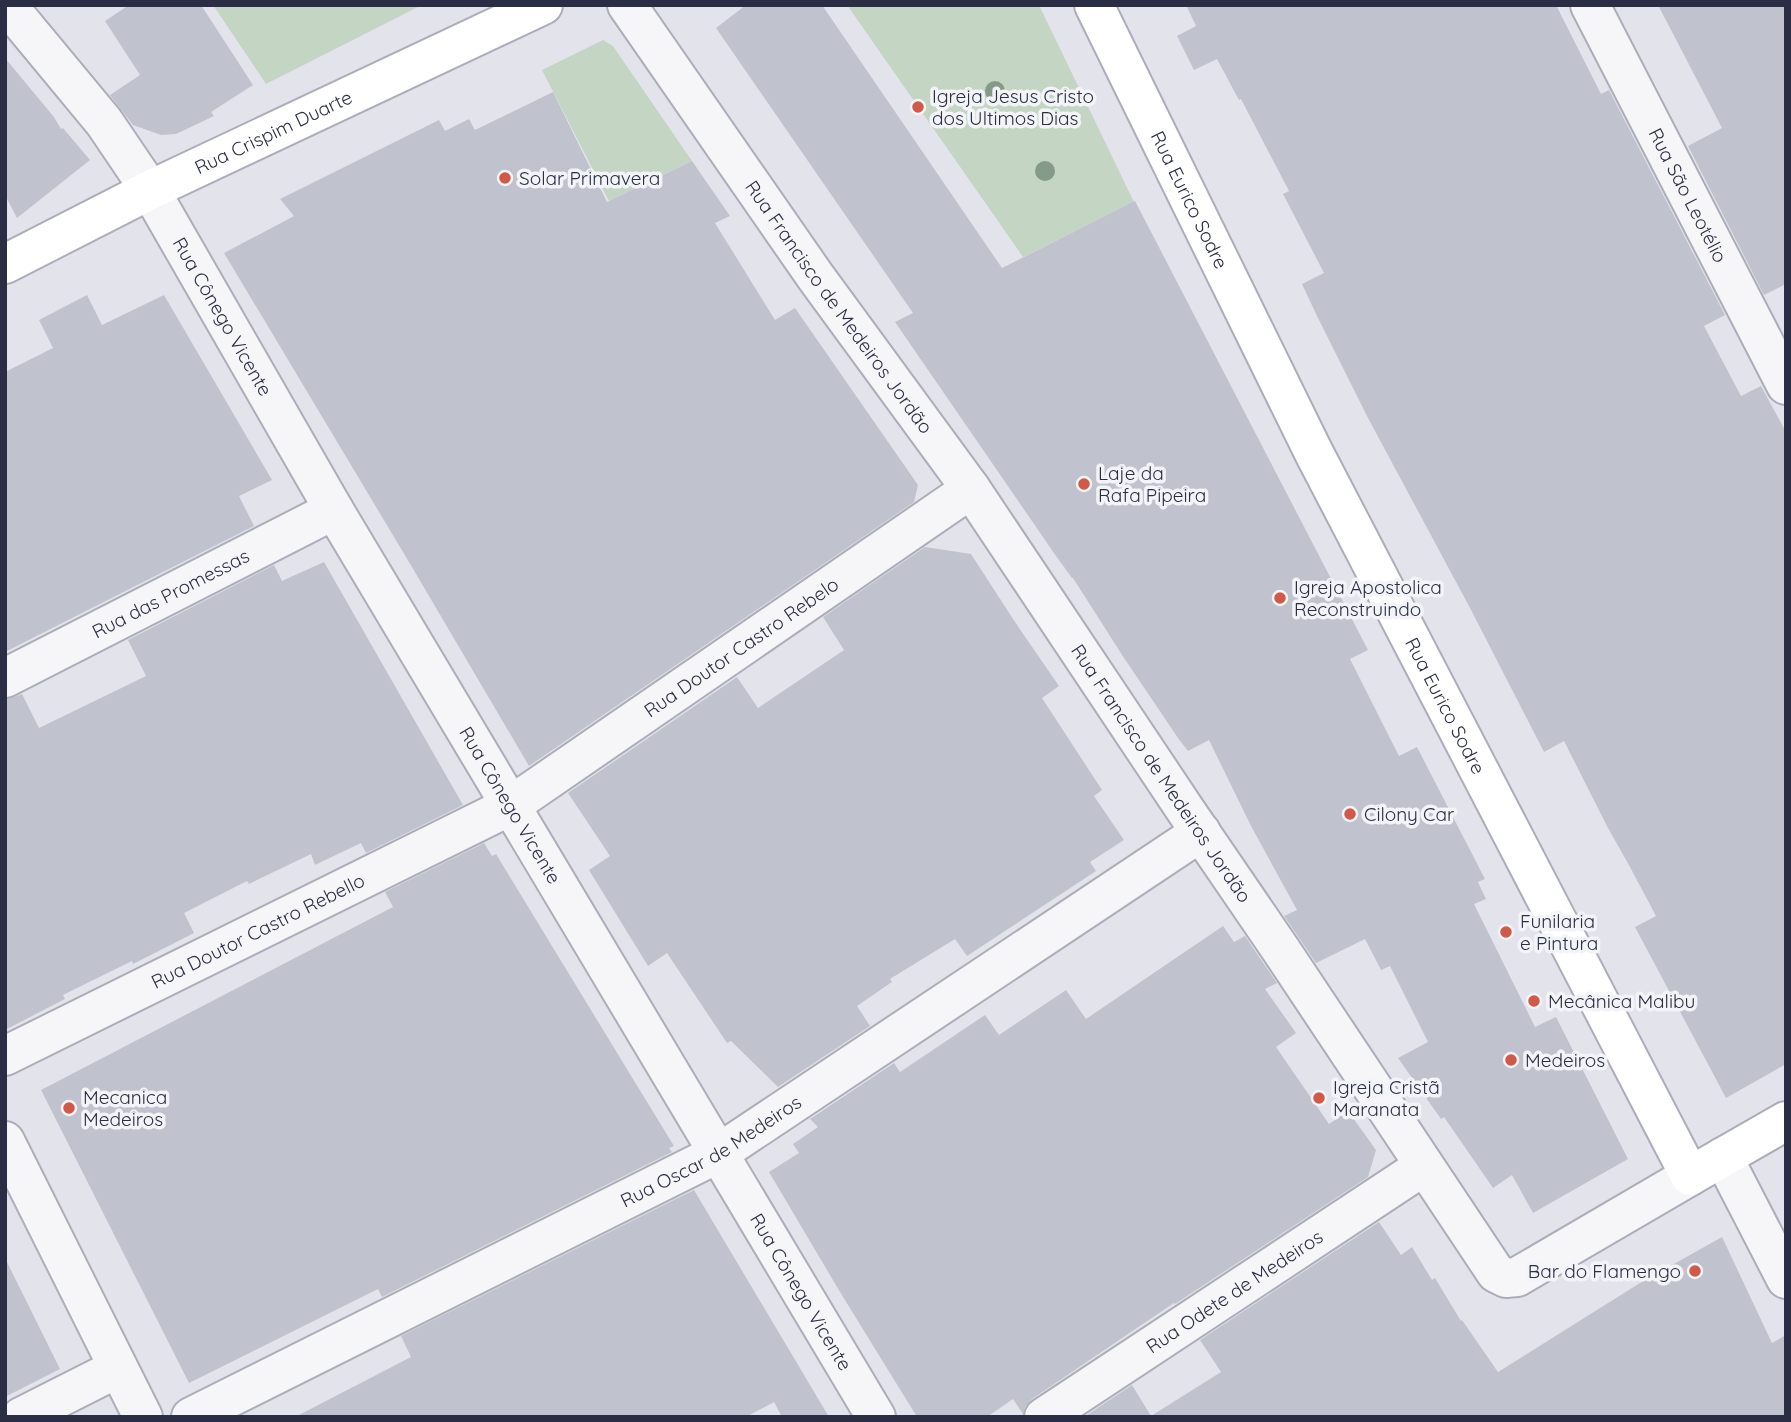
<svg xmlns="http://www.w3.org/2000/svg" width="1791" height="1422" viewBox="0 0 1791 1422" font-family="Quicksand,sans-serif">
	<rect width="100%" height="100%" fill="#e3e4eb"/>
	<path fill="#c4d5c4" d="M 213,5 L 422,5 L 266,84 Z
		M 847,5 L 1039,5 L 1134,202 L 1023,257 Z
		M 603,40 L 613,46 L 692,161 L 609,201 L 542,70 Z"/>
	<path fill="#c0c2ce" d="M 129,5 L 201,5 L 253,85 L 211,112 L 214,116 L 176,134 L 161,135 L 133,125 L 110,95 L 140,75 L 105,21 Z
		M 746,5 L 822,5 L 1002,268 L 1135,201 L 1368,650 L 1350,659 L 1399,756 L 1417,747 L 1485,879 L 1478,882 L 1486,899 L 1474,904 L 1535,1027 L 1556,1017 L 1628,1159 L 1533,1213 L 1512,1175 L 1493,1188 L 1444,1117 L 1441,1119 L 1398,1058 L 1428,1042 L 1390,966 L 1381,970 L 1365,939 L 1316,963 L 1284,916 L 1297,910 L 1251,826 L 1209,740 L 1188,751 L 1178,738 L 1124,658 L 1073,578 L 1072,578 L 1056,556 L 895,322 L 913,313 L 716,28 Z
		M 1186,5 L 1556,5 L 1601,94 L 1609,90 L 1725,315 L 1704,326 L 1741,396 L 1761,386 L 1786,432 L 1786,1064 L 1726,1098 L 1635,927 L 1656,916 L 1630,867 L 1608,828 L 1564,741 L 1544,752 L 1470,608 L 1368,418 L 1317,316 L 1302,284 L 1324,273 L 1283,194 L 1289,191 L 1241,99 L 1239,100 L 1217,59 L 1194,70 L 1177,36 L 1196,26 Z
		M 1658,5 L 1786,5 L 1786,284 L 1764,295 L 1688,146 L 1722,128 Z
		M 5,58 L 54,117 L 61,129 L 63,128 L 90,160 L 17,218 L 5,195 Z
		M 553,92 L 607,202 L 692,161 L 730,216 L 715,223 L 775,320 L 795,308 L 918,485 L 914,502 L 529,766 L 409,562 L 224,253 L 294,216 L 280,199 L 439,120 L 445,131 L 469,119 L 475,130 Z
		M 87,295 L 102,325 L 164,295 L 272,480 L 239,496 L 254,526 L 5,652 L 5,372 L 53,348 L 39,320 Z
		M 925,547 L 971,554 L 1015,622 L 1059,686 L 1042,698 L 1102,790 L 1094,796 L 1124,840 L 1090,862 L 1096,871 L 967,956 L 955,939 L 890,979 L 892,982 L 857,1006 L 870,1026 L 778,1087 L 731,1041 L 727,1043 L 667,953 L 648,966 L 589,870 L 610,856 L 568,793 L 737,677 L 758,708 L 844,650 L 823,617 Z
		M 324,562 L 463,805 L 366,853 L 361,843 L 315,865 L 311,854 L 249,884 L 247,881 L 184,913 L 194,933 L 133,964 L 132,961 L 63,995 L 65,999 L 5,1030 L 5,700 L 22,694 L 39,728 L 146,676 L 128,640 L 274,565 L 282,581 Z
		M 484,843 L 492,856 L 496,854 L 633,1079 L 674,1146 L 669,1148 L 672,1152 L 382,1297 L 378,1289 L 189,1383 L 41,1090 L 393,907 L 385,892 Z
		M 1223,926 L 1234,942 L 1245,936 L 1277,983 L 1265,989 L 1296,1033 L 1276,1047 L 1329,1124 L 1348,1111 L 1376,1150 L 1368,1177 L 1175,1304 L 1174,1303 L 1032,1399 L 1025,1407 L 1023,1414 L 1013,1399 L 987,1417 L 917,1417 L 840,1292 L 769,1172 L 799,1153 L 793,1144 L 818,1127 L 810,1119 L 894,1063 L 900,1072 L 985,1015 L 999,1035 L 1066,990 L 1086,1019 Z
		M 694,1190 L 829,1417 L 782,1417 L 774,1402 L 746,1417 L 295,1417 L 411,1357 L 401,1336 Z
		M 1379,1222 L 1401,1255 L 1412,1247 L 1432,1280 L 1435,1278 L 1461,1321 L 1462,1320 L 1498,1372 L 1640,1283 L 1722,1237 L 1772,1343 L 1786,1335 L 1786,1417 L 1084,1417 L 1132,1385 L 1151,1416 L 1221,1372 L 1200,1340 Z
		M 5,1258 L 60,1369 L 5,1397 Z"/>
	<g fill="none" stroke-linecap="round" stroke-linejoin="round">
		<g stroke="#acadb9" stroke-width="42">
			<g id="street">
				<path id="s1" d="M 7,5 L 104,122 L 150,190 L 334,510 L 876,1417"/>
				<path id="s2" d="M 627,5 L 815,276 L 971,489 L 1186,811 L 1281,950 L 1496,1273 L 1506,1278 L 1517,1277 L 1690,1176"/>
				<path id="s3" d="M 1590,5 L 1786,385"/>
				<path id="s4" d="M 5,678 L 334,510"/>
				<path id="s5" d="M 5,1056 L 510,806 L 971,489"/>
				<path d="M 5,1141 L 143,1417"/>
				<path d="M 1723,1157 L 1786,1279"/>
				<path d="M 21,1417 L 118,1368"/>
				<path id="s6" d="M 191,1417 L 719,1153 L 1201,832"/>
				<path id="s7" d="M 1044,1417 L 1424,1166"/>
			</g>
		</g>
		<g stroke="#acadb9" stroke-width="42">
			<g id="secondary">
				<path id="s8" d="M 1094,5 L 1313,451 L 1690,1176 L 1786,1121"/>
				<path id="s9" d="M 5,264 L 150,190 L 543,5"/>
			</g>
		</g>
		<use href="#street" stroke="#f6f6f9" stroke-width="38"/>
		<use href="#secondary" stroke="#fff" stroke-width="38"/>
	</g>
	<g fill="#849b8a">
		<circle cx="995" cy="91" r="10"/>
		<circle cx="1045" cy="171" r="10"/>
	</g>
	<g fill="#d15948" stroke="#f3f4f8" stroke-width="2.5">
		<circle cx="918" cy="107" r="7"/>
		<circle cx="505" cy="178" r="7"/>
		<circle cx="1084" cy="484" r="7"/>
		<circle cx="1280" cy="598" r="7"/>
		<circle cx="1350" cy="814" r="7"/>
		<circle cx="1506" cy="932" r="7"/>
		<circle cx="1534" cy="1001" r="7"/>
		<circle cx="1511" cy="1060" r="7"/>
		<circle cx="1319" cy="1098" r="7"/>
		<circle cx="69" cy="1108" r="7"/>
		<circle cx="1695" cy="1271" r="7"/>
	</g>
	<g text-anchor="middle" stroke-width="7" stroke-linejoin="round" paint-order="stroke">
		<g font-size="19" fill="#2a2d44" stroke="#f3f4f8" text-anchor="start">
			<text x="932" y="103">Igreja Jesus Cristo<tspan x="932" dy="22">dos Ultimos Dias</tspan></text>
			<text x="519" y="185">Solar Primavera</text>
			<text x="1098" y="480">Laje da<tspan x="1098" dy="22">Rafa Pipeira</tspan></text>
			<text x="1294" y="594">Igreja Apostolica<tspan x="1294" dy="22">Reconstruindo</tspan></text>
			<text x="1364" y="821">Cilony Car</text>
			<text x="1520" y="928">Funilaria<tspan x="1520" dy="22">e Pintura</tspan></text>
			<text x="1548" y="1008">Mecânica Malibu</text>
			<text x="1525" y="1067">Medeiros</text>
			<text x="1333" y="1094">Igreja Cristã<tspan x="1333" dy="22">Maranata</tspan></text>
			<text x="83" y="1104">Mecanica<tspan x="83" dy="22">Medeiros</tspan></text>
			<text x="1681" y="1278" text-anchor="end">Bar do Flamengo</text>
		</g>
		<g font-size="19" fill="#2a2d44" stroke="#f3f4f8">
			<text dy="7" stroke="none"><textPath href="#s9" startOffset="299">Rua Crispim Duarte</textPath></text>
			<text dy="7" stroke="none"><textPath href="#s3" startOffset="214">Rua São Leotélio</textPath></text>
			<text dy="7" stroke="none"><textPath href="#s8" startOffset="217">Rua Eurico Sodre</textPath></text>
			<text dy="7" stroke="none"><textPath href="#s2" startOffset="369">Rua Francisco de Medeiros Jordão</textPath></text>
			<text dy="7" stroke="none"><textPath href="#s1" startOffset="380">Rua Cônego Vicente</textPath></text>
			<text dy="7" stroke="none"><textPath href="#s4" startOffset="186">Rua das Promessas</textPath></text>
			<text dy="7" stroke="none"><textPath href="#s5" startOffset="844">Rua Doutor Castro Rebelo</textPath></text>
			<text dy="7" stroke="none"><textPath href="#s8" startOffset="784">Rua Eurico Sodre</textPath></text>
			<text dy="7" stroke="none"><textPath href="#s2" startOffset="936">Rua Francisco de Medeiros Jordão</textPath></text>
			<text dy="7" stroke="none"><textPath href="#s1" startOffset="947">Rua Cônego Vicente</textPath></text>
			<text dy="7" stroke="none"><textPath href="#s5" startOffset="282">Rua Doutor Castro Rebello</textPath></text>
			<text dy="7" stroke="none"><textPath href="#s6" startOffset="584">Rua Oscar de Medeiros</textPath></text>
			<text dy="7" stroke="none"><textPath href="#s7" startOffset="228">Rua Odete de Medeiros</textPath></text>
			<text dy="7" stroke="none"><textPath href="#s1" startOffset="1514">Rua Cônego Vicente</textPath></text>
		</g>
	</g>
	<rect width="1791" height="1422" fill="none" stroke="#2a2d44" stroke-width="14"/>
</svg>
